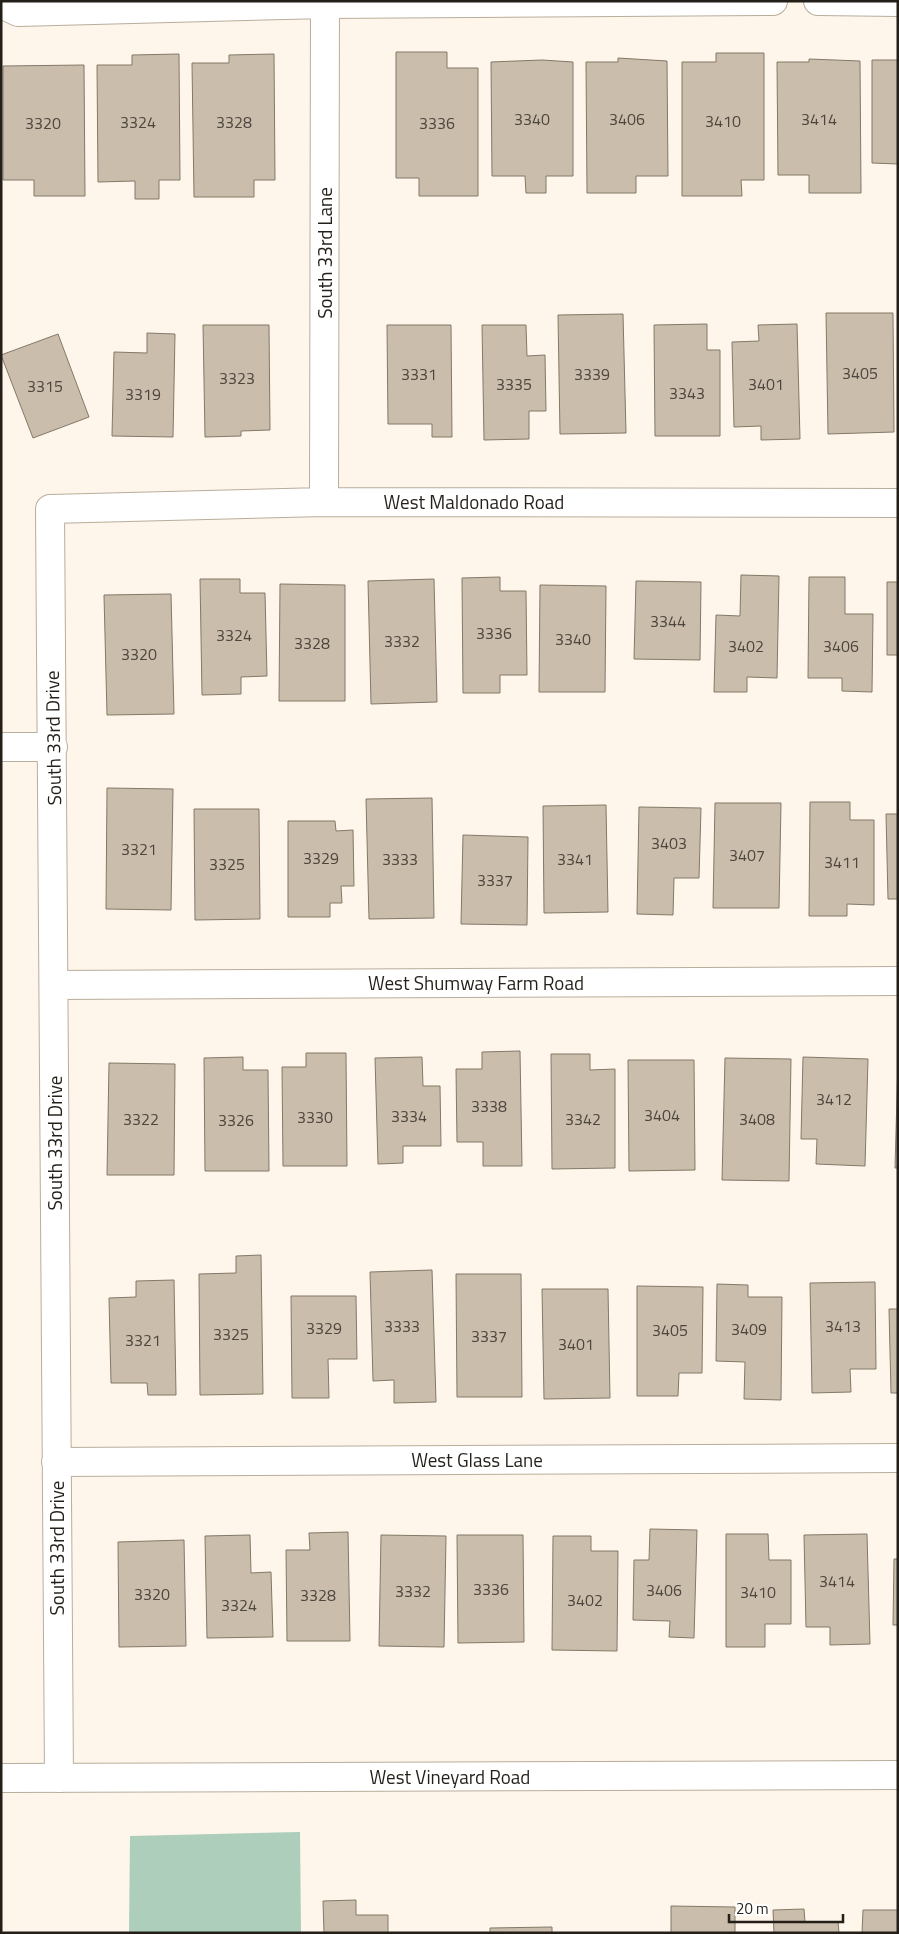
<svg xmlns="http://www.w3.org/2000/svg" width="899" height="1934" viewBox="0 0 899 1934" font-family="'Titillium Web',sans-serif">
	<rect width="100%" height="100%" fill="#fef6eb"/>
	<path fill="#acceba" d="M 300,1832 L 301,1933 L 129,1933 L 130,1836 Z"/>
	<path fill="#cabdac" stroke="#847867" d="M 396,52 L 447,52 L 447,68 L 478,68 L 478,196 L 419,196 L 419,178 L 396,178 Z
		M 716,53 L 764,53 L 764,180 L 741,180 L 742,196 L 682,196 L 682,62 L 716,62 Z
		M 179,54 L 180,180 L 159,180 L 159,199 L 135,199 L 135,181 L 98,182 L 97,65 L 132,65 L 132,55 Z
		M 274,54 L 275,180 L 254,180 L 254,197 L 194,197 L 192,63 L 229,63 L 229,55 Z
		M 618,58 L 667,61 L 668,176 L 636,176 L 636,193 L 587,193 L 586,62 L 618,62 Z
		M 809,59 L 860,61 L 861,193 L 809,193 L 809,175 L 778,175 L 777,62 L 809,62 Z
		M 542,60 L 573,62 L 573,176 L 546,176 L 546,193 L 526,193 L 525,176 L 492,176 L 491,62 Z
		M 872,60 L 898,60 L 898,164 L 872,163 Z
		M 84,65 L 85,196 L 34,196 L 34,180 L 3,180 L 3,66 Z
		M 826,313 L 893,313 L 894,432 L 828,434 Z
		M 623,314 L 626,433 L 560,434 L 558,315 Z
		M 707,324 L 707,350 L 720,350 L 720,436 L 655,436 L 654,325 Z
		M 797,324 L 800,439 L 761,440 L 761,426 L 734,427 L 732,342 L 759,341 L 758,325 Z
		M 203,325 L 269,325 L 270,430 L 241,431 L 241,436 L 205,437 Z
		M 387,325 L 451,325 L 452,437 L 432,437 L 432,424 L 388,424 Z
		M 482,325 L 526,325 L 527,356 L 545,355 L 546,411 L 529,411 L 529,439 L 484,440 Z
		M 147,333 L 175,334 L 173,437 L 112,436 L 114,352 L 147,353 Z
		M 58,334 L 89,417 L 33,438 L 1,355 Z
		M 741,575 L 779,576 L 777,678 L 747,677 L 747,692 L 714,692 L 716,615 L 740,616 Z
		M 500,577 L 500,591 L 526,591 L 527,675 L 500,675 L 500,693 L 463,693 L 462,578 Z
		M 809,577 L 845,577 L 845,614 L 873,614 L 872,692 L 842,691 L 842,678 L 808,678 Z
		M 200,579 L 240,579 L 240,593 L 265,593 L 267,676 L 241,677 L 241,694 L 202,695 Z
		M 434,579 L 437,702 L 371,704 L 368,581 Z
		M 636,581 L 701,582 L 700,660 L 634,659 Z
		M 887,582 L 898,582 L 898,655 L 887,655 Z
		M 280,584 L 345,585 L 345,701 L 279,701 Z
		M 540,585 L 606,586 L 605,692 L 539,692 Z
		M 171,594 L 174,714 L 107,715 L 104,595 Z
		M 107,788 L 173,789 L 171,910 L 106,909 Z
		M 432,798 L 434,918 L 369,919 L 366,799 Z
		M 810,802 L 850,802 L 850,820 L 874,820 L 874,905 L 847,904 L 847,916 L 809,916 Z
		M 715,803 L 781,803 L 779,908 L 713,908 Z
		M 606,805 L 608,912 L 544,913 L 543,806 Z
		M 639,807 L 701,808 L 699,878 L 674,878 L 673,915 L 637,914 Z
		M 194,809 L 259,809 L 260,919 L 195,920 Z
		M 886,814 L 898,814 L 898,899 L 888,899 Z
		M 288,821 L 335,821 L 336,831 L 353,830 L 354,886 L 341,886 L 342,903 L 330,903 L 330,917 L 288,917 Z
		M 463,835 L 528,837 L 527,925 L 461,924 Z
		M 520,1051 L 522,1166 L 483,1166 L 483,1142 L 457,1142 L 456,1069 L 482,1069 L 482,1052 Z
		M 306,1053 L 346,1053 L 347,1166 L 283,1166 L 282,1067 L 306,1067 Z
		M 551,1054 L 590,1054 L 590,1070 L 615,1069 L 615,1168 L 552,1169 Z
		M 243,1057 L 243,1070 L 268,1070 L 269,1171 L 205,1171 L 204,1058 Z
		M 422,1057 L 423,1086 L 440,1086 L 441,1146 L 403,1146 L 403,1163 L 378,1164 L 375,1058 Z
		M 803,1057 L 868,1059 L 865,1166 L 816,1164 L 817,1139 L 801,1139 Z
		M 725,1058 L 791,1059 L 789,1181 L 722,1180 Z
		M 628,1060 L 694,1060 L 695,1170 L 629,1171 Z
		M 898,1060 L 898,1168 L 895,1168 Z
		M 109,1063 L 175,1064 L 174,1175 L 107,1175 Z
		M 261,1255 L 263,1394 L 200,1395 L 199,1274 L 236,1273 L 236,1256 Z
		M 432,1270 L 436,1402 L 394,1403 L 394,1380 L 373,1381 L 370,1272 Z
		M 456,1274 L 521,1274 L 522,1397 L 457,1397 Z
		M 174,1280 L 176,1395 L 148,1395 L 147,1383 L 111,1383 L 109,1298 L 136,1297 L 136,1281 Z
		M 875,1282 L 876,1369 L 850,1369 L 851,1392 L 812,1393 L 810,1283 Z
		M 717,1284 L 748,1285 L 748,1297 L 782,1297 L 781,1400 L 744,1399 L 745,1362 L 716,1361 Z
		M 637,1286 L 703,1287 L 702,1373 L 679,1373 L 678,1396 L 637,1396 Z
		M 542,1289 L 608,1289 L 610,1398 L 544,1399 Z
		M 291,1296 L 356,1296 L 357,1359 L 328,1359 L 329,1398 L 292,1398 Z
		M 889,1309 L 898,1309 L 898,1393 L 891,1393 Z
		M 650,1529 L 697,1530 L 694,1638 L 669,1637 L 670,1621 L 633,1620 L 634,1560 L 649,1560 Z
		M 348,1532 L 350,1641 L 287,1641 L 286,1550 L 310,1550 L 309,1533 Z
		M 726,1534 L 768,1534 L 769,1560 L 791,1560 L 791,1624 L 765,1624 L 765,1647 L 726,1647 Z
		M 867,1534 L 870,1644 L 830,1645 L 830,1627 L 806,1627 L 804,1535 Z
		M 250,1535 L 251,1573 L 271,1572 L 273,1637 L 207,1638 L 205,1536 Z
		M 381,1535 L 446,1536 L 444,1647 L 379,1646 Z
		M 457,1535 L 523,1535 L 524,1642 L 458,1643 Z
		M 553,1536 L 591,1536 L 591,1551 L 618,1551 L 617,1651 L 552,1650 Z
		M 184,1540 L 186,1646 L 119,1647 L 118,1542 Z
		M 894,1559 L 898,1559 L 898,1625 L 893,1625 Z
		M 356,1900 L 356,1915 L 388,1915 L 388,1933 L 324,1933 L 323,1901 Z
		M 671,1906 L 735,1907 L 735,1933 L 671,1933 Z
		M 804,1909 L 805,1922 L 838,1922 L 839,1933 L 774,1933 L 773,1910 Z
		M 863,1910 L 898,1910 L 898,1933 L 862,1933 Z
		M 552,1927 L 552,1933 L 490,1933 L 490,1928 Z"/>
	<g fill="none" stroke-linecap="round" stroke-linejoin="round">
		<g stroke="#b9ad9b" stroke-width="30">
			<path id="minor" d="M 818,1 L 898,2
				M 1,4 L 18,12 L 325,4 L 773,1
				M 324,502 L 325,4
				M 1,747 L 53,747
				M 54,985 L 898,981
				M 56,1462 L 898,1458
				M 59,1778 L 50,509 L 324,502 L 898,503"/>
		</g>
		<g stroke="#b9ad9b" stroke-width="30">
			<path id="tertiary" d="M 1,1778 L 898,1775"/>
		</g>
		<use href="#minor" stroke="#fff" stroke-width="28"/>
		<use href="#tertiary" stroke="#fff" stroke-width="28"/>
	</g>
	<g text-anchor="middle" stroke-width="4" stroke-linejoin="round" paint-order="stroke">
		<g font-size="16" fill="#4e463e">
			<text x="532" y="125">3340</text>
			<text x="627" y="125">3406</text>
			<text x="819" y="125">3414</text>
			<text x="723" y="127">3410</text>
			<text x="138" y="128">3324</text>
			<text x="234" y="128">3328</text>
			<text x="43" y="129">3320</text>
			<text x="437" y="129">3336</text>
			<text x="860" y="379">3405</text>
			<text x="419" y="380">3331</text>
			<text x="592" y="380">3339</text>
			<text x="237" y="384">3323</text>
			<text x="514" y="390">3335</text>
			<text x="766" y="390">3401</text>
			<text x="45" y="392">3315</text>
			<text x="687" y="399">3343</text>
			<text x="143" y="400">3319</text>
			<text x="668" y="627">3344</text>
			<text x="494" y="639">3336</text>
			<text x="234" y="641">3324</text>
			<text x="573" y="645">3340</text>
			<text x="402" y="647">3332</text>
			<text x="312" y="649">3328</text>
			<text x="746" y="652">3402</text>
			<text x="841" y="652">3406</text>
			<text x="139" y="660">3320</text>
			<text x="669" y="849">3403</text>
			<text x="139" y="855">3321</text>
			<text x="747" y="861">3407</text>
			<text x="321" y="864">3329</text>
			<text x="400" y="865">3333</text>
			<text x="575" y="865">3341</text>
			<text x="842" y="868">3411</text>
			<text x="227" y="870">3325</text>
			<text x="495" y="886">3337</text>
			<text x="834" y="1105">3412</text>
			<text x="489" y="1112">3338</text>
			<text x="662" y="1121">3404</text>
			<text x="409" y="1122">3334</text>
			<text x="315" y="1123">3330</text>
			<text x="141" y="1125">3322</text>
			<text x="583" y="1125">3342</text>
			<text x="757" y="1125">3408</text>
			<text x="236" y="1126">3326</text>
			<text x="402" y="1332">3333</text>
			<text x="843" y="1332">3413</text>
			<text x="324" y="1334">3329</text>
			<text x="749" y="1335">3409</text>
			<text x="670" y="1336">3405</text>
			<text x="231" y="1340">3325</text>
			<text x="489" y="1342">3337</text>
			<text x="143" y="1346">3321</text>
			<text x="576" y="1350">3401</text>
			<text x="837" y="1587">3414</text>
			<text x="491" y="1595">3336</text>
			<text x="664" y="1596">3406</text>
			<text x="413" y="1597">3332</text>
			<text x="758" y="1598">3410</text>
			<text x="152" y="1600">3320</text>
			<text x="318" y="1601">3328</text>
			<text x="585" y="1606">3402</text>
			<text x="239" y="1611">3324</text>
		</g>
		<g font-size="19" fill="#241f19" stroke="#fff">
			<text transform="translate(325 253) rotate(-90)" y="7">South 33rd Lane</text>
			<text x="474" y="509">West Maldonado Road</text>
			<text transform="translate(53 738) rotate(-91)" y="7">South 33rd Drive</text>
			<text x="476" y="990">West Shumway Farm Road</text>
			<text transform="translate(55 1143) rotate(-90)" y="7">South 33rd Drive</text>
			<text x="477" y="1467">West Glass Lane</text>
			<text transform="translate(57 1548) rotate(-90)" y="7">South 33rd Drive</text>
			<text x="450" y="1784">West Vineyard Road</text>
		</g>
	</g>
	<rect width="899" height="1934" fill="none" stroke="#241f19" stroke-width="5"/>
	<path d="M729 1914v8h114v-8" fill="none" stroke="#241f19" stroke-width="2.5"/>
	<text x="736" y="1914" font-size="15" fill="#241f19" stroke="#ffffff" stroke-width="4" paint-order="stroke">20 m</text>
</svg>
